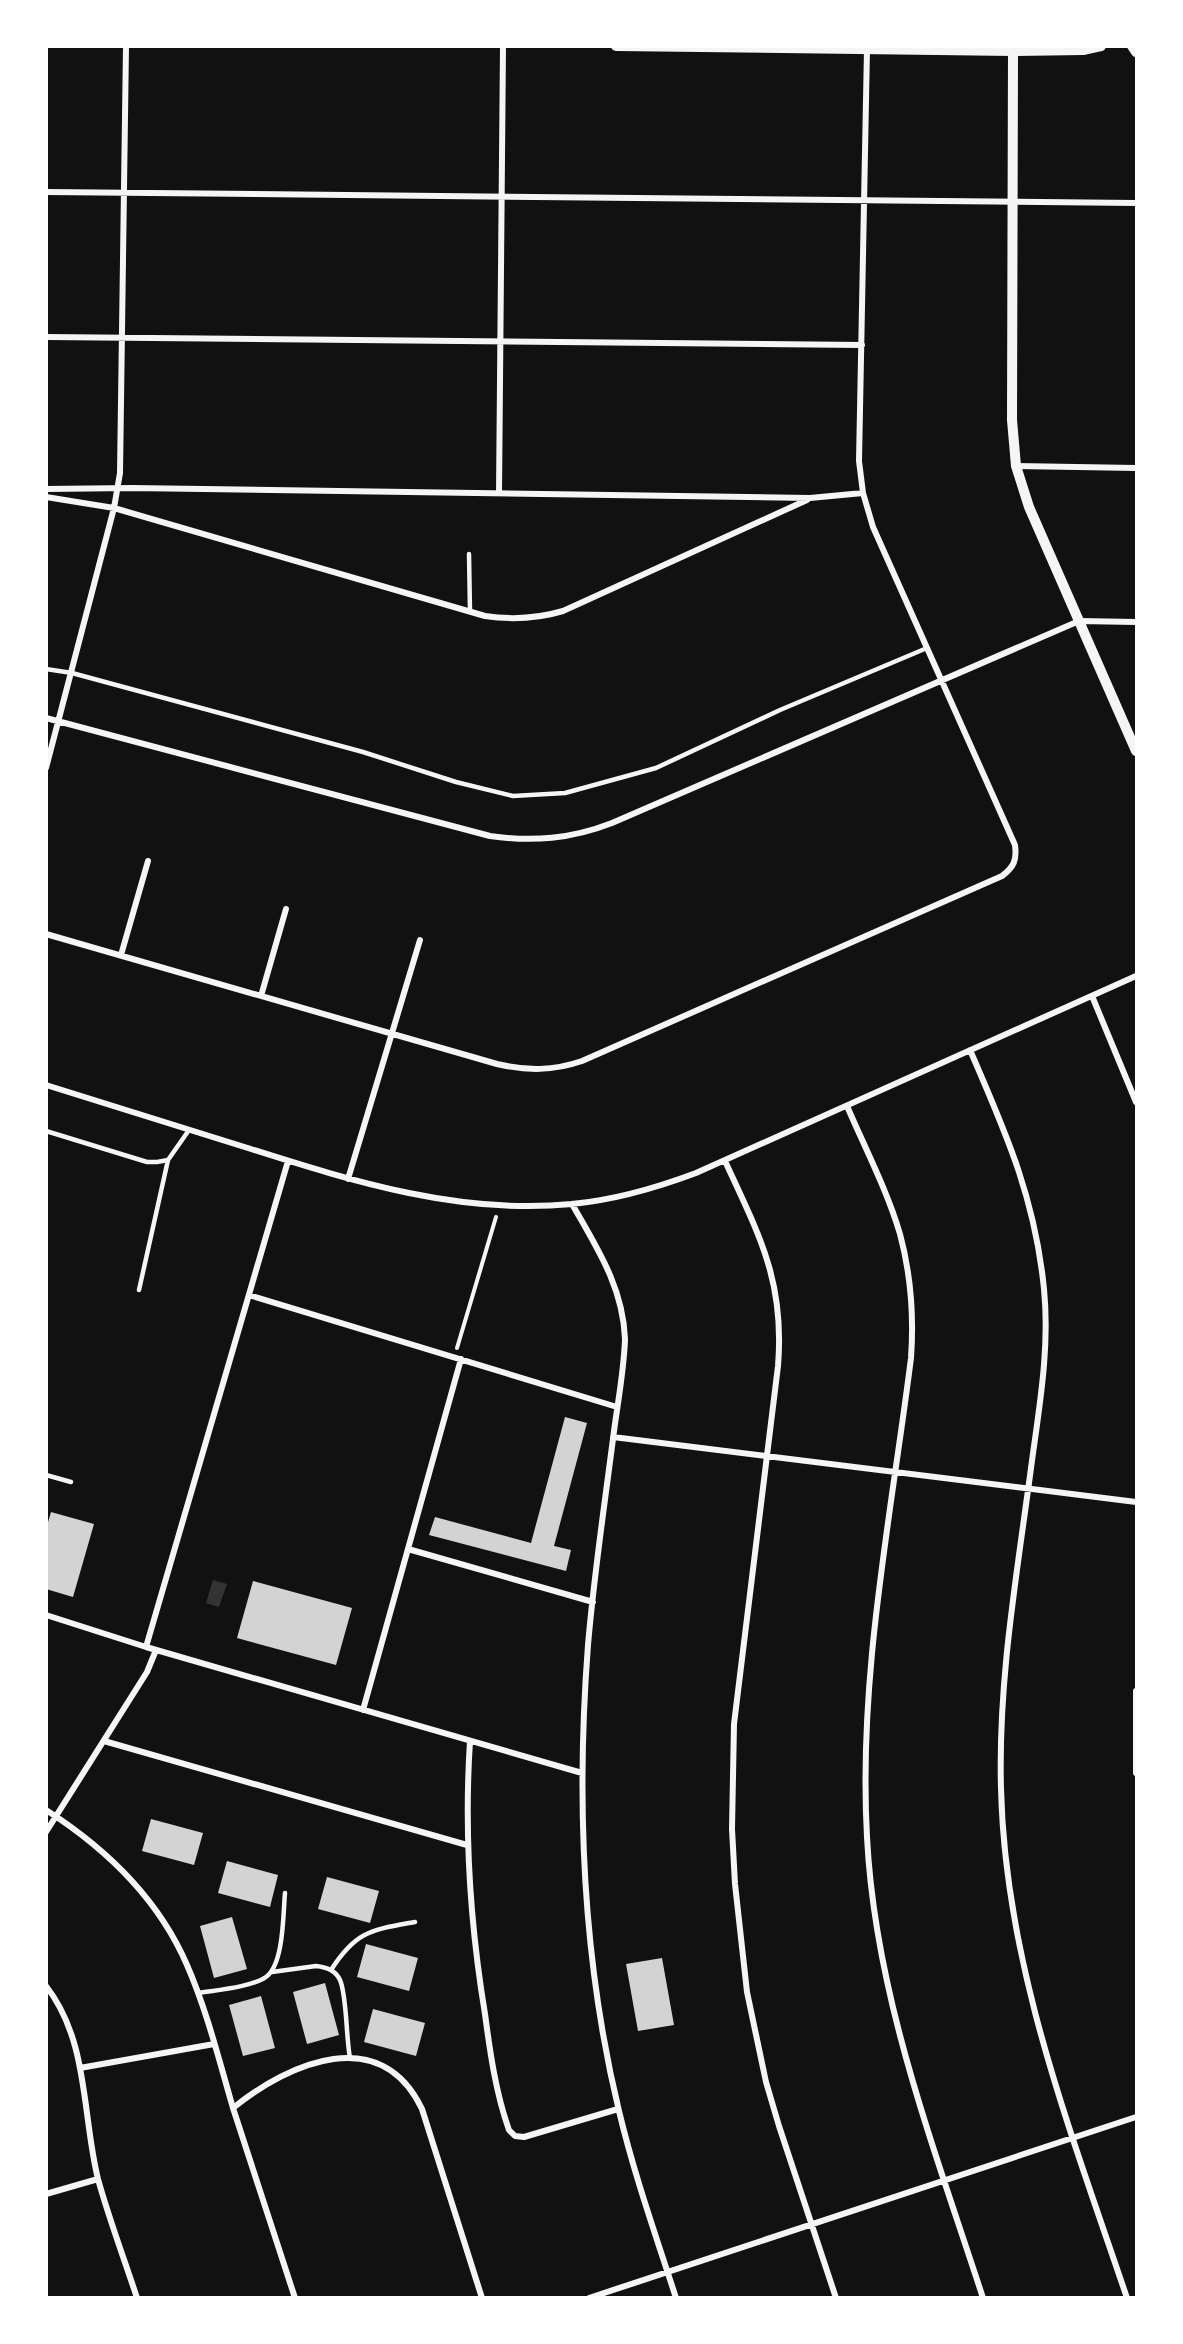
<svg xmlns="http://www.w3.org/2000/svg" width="1183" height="2344" viewBox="0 0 1183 2344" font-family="'Sofia Sans Condensed',sans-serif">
	<rect width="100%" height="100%" fill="#111"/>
	<path fill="#333" d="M 213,1580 L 227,1584 L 219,1607 L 206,1603 Z"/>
	<path fill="#d3d3d3" d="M 565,1417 L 587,1423 L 554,1546 L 571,1550 L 566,1571 L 429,1535 L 435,1517 L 531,1543 Z
		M 51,1512 L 94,1524 L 73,1597 L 46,1589 L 46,1529 Z
		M 253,1581 L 352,1608 L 336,1665 L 237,1638 Z
		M 151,1819 L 203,1833 L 194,1865 L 142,1851 Z
		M 227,1861 L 278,1875 L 270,1907 L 218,1893 Z
		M 327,1877 L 379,1891 L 370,1923 L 318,1909 Z
		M 232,1917 L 247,1969 L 214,1978 L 200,1926 Z
		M 366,1944 L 418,1958 L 409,1991 L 357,1977 Z
		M 662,1958 L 674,2025 L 638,2031 L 626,1964 Z
		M 325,1983 L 339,2035 L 307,2044 L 293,1992 Z
		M 261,1996 L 275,2048 L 243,2056 L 229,2005 Z
		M 373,2009 L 425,2023 L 416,2056 L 364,2042 Z"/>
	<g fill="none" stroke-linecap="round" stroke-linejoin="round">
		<path stroke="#f5f5f5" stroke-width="4" d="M 457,1348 L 496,1217"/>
		<path stroke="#f5f5f5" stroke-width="4.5" d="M 469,554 L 470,612
			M 46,669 L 72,673 L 363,752 L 456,782 L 513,796 L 565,793 L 656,768 L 780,710 L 927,648
			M 46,1131 L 147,1162 L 157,1162 L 168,1160 L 189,1130
			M 139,1290 L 168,1160
			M 46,1475 L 71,1482
			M 331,1970 C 356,1931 371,1930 415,1922
			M 272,1972 L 316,1966 C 326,1967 336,1971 340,1980 C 347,1996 346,2038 350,2058
			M 198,1993 C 216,1990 252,1987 266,1977 C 284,1964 283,1914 285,1893"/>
		<path stroke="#f5f5f5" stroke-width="6" d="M 46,192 L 1136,203
			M 46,337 L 862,345
			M 1016,466 L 1136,468
			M 46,489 L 132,488 L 810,498 L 863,493
			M 499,493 L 503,46
			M 46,497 L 114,508 L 485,616 C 512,620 536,619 563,611 L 807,500
			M 46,718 L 490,836 C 533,842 571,839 612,823 L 1079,621 L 1136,622
			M 46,768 L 114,508 L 120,473 L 126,46
			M 46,934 L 497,1064 C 527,1071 553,1071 582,1061 L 1002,876 C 1014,867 1017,860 1015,845 L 873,527 L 863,493 L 859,461 L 867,49
			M 121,955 L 148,861
			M 261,996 L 286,909
			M 1092,996 L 1136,1102
			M 970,1050 C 1006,1133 1035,1198 1044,1289 C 1050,1349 1039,1408 1031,1468 C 1017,1574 998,1680 1001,1788 C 1005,1965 1071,2132 1127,2298
			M 46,1085 C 115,1107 183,1128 251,1149 C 355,1182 461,1215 572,1204 C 615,1200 656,1188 696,1173 L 1136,976
			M 847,1106 C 865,1148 887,1190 900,1234 C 911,1275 914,1316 911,1358 C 891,1517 858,1676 867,1837 C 875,1996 934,2147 983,2298
			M 725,1161 C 759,1235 785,1281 778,1366 L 734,1724 L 732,1829 L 735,1884 L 747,1992 L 766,2082 L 779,2126 L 836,2298
			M 348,1179 L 420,940
			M 572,1204 C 597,1248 623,1287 625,1339 C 624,1370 618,1401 614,1431 C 605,1502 594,1574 588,1645 C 576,1801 582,1958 619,2111 C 634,2174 656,2236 676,2298
			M 249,1295 L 617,1407
			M 613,1437 L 1136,1502
			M 408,1549 L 593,1602
			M 46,1615 L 146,1647 L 582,1773
			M 146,1647 L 288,1161
			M 1136,1691 L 1136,1773
			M 363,1710 L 461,1359
			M 104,1741 L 467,1845
			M 470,1741 C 464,1833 470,1923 485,2014 C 490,2052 496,2094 509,2130 L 515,2136 L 524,2137 L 618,2109
			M 46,1810 C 107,1849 158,1898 187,1965 C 207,2011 219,2060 233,2108 C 253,2171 274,2234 295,2298
			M 46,1832 L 147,1672 L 156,1650
			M 46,1986 C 89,2041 82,2115 98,2179 C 109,2219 124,2258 137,2298
			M 80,2068 L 214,2044
			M 233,2108 C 290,2062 381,2023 422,2109 L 482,2298
			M 46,2194 L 98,2179
			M 589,2298 L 1136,2117"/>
		<path stroke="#f5f5f5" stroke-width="10" d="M 616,46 L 1013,51 L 1083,50 L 1101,46
			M 1132,46 L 1136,52
			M 1013,51 L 1012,420 L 1016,466 L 1029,507 L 1136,751"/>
	</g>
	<rect width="1183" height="2344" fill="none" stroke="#ffffff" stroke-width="96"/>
</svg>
